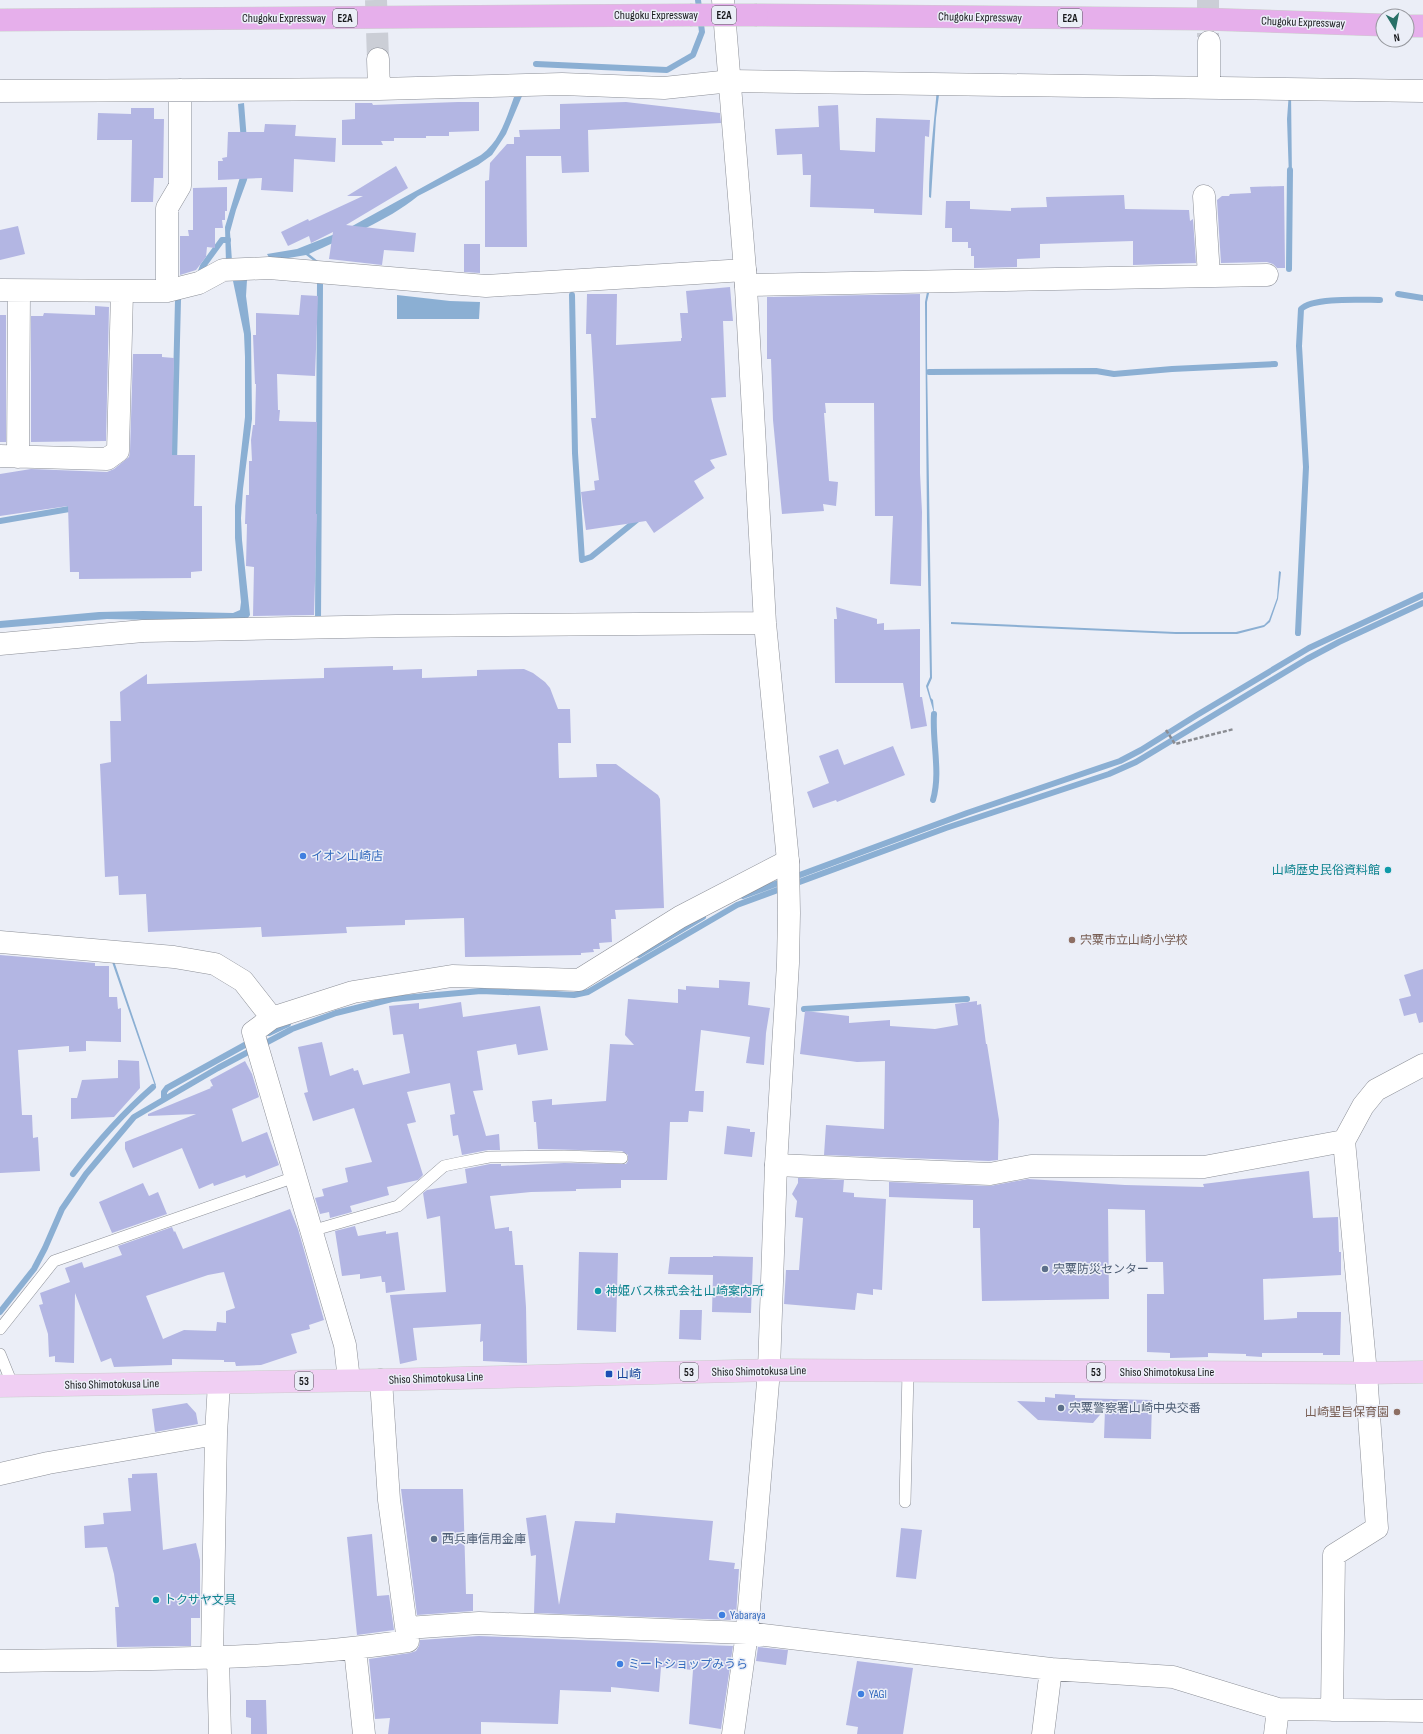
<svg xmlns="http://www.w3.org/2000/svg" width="1423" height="1734" viewBox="0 0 1423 1734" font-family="'Sofia Sans Condensed','Noto Sans JP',sans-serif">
	<rect width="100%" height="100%" fill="#ebeef7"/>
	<path fill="#8bafd3" d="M 940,87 L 936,118 L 931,198 L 929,197 C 929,161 934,124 937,88 Z
		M 1289,92 L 1291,92 L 1292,179 L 1289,178 L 1287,119 Z
		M 522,96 L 506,134 L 492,155 L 478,165 L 418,196 C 386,222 345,237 309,254 L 319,262 L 318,264 L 306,255 L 271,261 L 267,254 L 297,249 L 345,230 L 481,155 C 500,141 506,119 514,97 Z
		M 244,103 L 249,166 L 247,180 L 236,210 L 230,232 L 232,261 L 226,263 L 225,227 L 243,167 L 238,104 Z
		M 247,280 L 246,296 L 251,334 L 252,419 L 243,489 L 241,518 L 242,540 L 250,615 L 245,622 L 107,619 L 0,628 L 0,621 L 99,612 L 143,611 L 233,613 L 240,610 L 241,602 L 235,538 L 235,506 L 245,417 L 245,357 L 244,334 L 233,281 Z
		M 930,289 L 927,302 L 927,359 L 932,678 L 928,687 L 931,698 L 933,700 L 935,721 L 932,722 L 934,713 L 926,686 L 930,677 L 927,523 L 925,302 L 927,292 Z
		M 397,295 L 450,301 L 480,302 L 479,319 L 397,319 Z
		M 1279,571 L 1281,572 L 1278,599 L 1270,622 L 1264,627 L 1237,634 L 1176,634 L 951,624 L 951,622 L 1175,632 L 1236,632 L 1264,625 L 1269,620 L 1277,598 Z
		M 114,961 L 156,1085 L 155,1086 L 112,962 Z"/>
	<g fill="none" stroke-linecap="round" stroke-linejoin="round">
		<path stroke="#8bafd3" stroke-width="6" d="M 536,64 L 667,70 L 693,55 L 702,32 L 698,0
			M 1289,269 L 1290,170
			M 199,276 L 203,266 L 222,240 L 228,240
			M 1398,294 L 1423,298
			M 572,295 L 575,453 L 582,560 L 591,557 L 638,519
			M 929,372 L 1096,371 L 1114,374 L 1172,369 L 1275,364
			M 174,463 L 178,300
			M 0,521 L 75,508
			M 318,621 L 320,284
			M 1298,633 L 1306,467 L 1299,346 L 1301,309 C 1313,297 1362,300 1380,300
			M 933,800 C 941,772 932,742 934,714
			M 743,896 L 967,813 L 1120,761 L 1141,750 L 1197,715 L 1309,648 L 1423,595
			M 639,955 L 703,917
			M 804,1009 L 967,999
			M 269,1033 L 288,1024
			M 164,1098 L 164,1092 L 167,1088 L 252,1041
			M 73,1174 C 98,1141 122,1114 153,1087
			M 0,1312 L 34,1269 L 45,1248 L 62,1209 L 86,1174 L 134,1117 L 218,1068 L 292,1029 L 336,1013 L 392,999 L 481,991 L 555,994 L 574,995 L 588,992 L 737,905 L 946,828 L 1109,774 L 1136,762 L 1307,659 L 1339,642 L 1423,603"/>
	</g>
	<path fill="#b3b6e3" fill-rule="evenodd" d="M 458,102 L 479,102 L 479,131 L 449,132 L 449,136 L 426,136 L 426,138 L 394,138 L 394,141 L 381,141 L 383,145 L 342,145 L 342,120 L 355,119 L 355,103 L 372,103 L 373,105 Z
		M 626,102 L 720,113 L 721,123 L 588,130 L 589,172 L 562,173 L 561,156 L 526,156 L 527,247 L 485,247 L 485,181 L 489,180 L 490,163 L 507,144 L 514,144 L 514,137 L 520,137 L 519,130 L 560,129 L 560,104 Z
		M 838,105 L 840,150 L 875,152 L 876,118 L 930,120 L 929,137 L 925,136 L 922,215 L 874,213 L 874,209 L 810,207 L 811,175 L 803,175 L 802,154 L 777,155 L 775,129 L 819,127 L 818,106 Z
		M 131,108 L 154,108 L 154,119 L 164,119 L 163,178 L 154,178 L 153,202 L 131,202 L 132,140 L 97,140 L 98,113 L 131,114 Z
		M 265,124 L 296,125 L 295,136 L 336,138 L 335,162 L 294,159 L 293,192 L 261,190 L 262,178 L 218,180 L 218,161 L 223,161 L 222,158 L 227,157 L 228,132 L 264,132 Z
		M 396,166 L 408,188 L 346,225 L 416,233 L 414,252 L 384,250 L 382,265 L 329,259 L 333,232 L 311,243 L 309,236 L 288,246 L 281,232 L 308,219 L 309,221 L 363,196 L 347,196 Z
		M 1284,186 L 1285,268 L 1277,268 L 1273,264 L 1267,262 L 1221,263 L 1217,200 L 1222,196 L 1229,196 L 1230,194 L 1251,193 L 1250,187 Z
		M 227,187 L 227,211 L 225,211 L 225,220 L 222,220 L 223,228 L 215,228 L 215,248 L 207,247 L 206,257 L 196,270 L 180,275 L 180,236 L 189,236 L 188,230 L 193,230 L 193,188 Z
		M 1124,195 L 1125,209 L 1189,210 L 1190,221 L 1193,219 L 1196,263 L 1133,265 L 1133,241 L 1040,244 L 1040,258 L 1017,259 L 1017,267 L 974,268 L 974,256 L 971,256 L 971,248 L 968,248 L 968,242 L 952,242 L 952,228 L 945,228 L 946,201 L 970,201 L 970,209 L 1011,211 L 1011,208 L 1047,207 L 1046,197 Z
		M 18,226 L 25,254 L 0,260 L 0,230 Z
		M 464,244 L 480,244 L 480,273 L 464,272 Z
		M 730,287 L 733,321 L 723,321 L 726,397 L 711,398 L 727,455 L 710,460 L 715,468 L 694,481 L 704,498 L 654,533 L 646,521 L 586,530 L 581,492 L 595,490 L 594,481 L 599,480 L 591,418 L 596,418 L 591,334 L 586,334 L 587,294 L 617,294 L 616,345 L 681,341 L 681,338 L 682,338 L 680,313 L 688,313 L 686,291 Z
		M 920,294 L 920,473 L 922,512 L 921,586 L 890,584 L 893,516 L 875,516 L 874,403 L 825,403 L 826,413 L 824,413 L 829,481 L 838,482 L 836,506 L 823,504 L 824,511 L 782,514 L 773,420 L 771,359 L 767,359 L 767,297 Z
		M 301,295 L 318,296 L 315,376 L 277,374 L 278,410 L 280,410 L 279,421 L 317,422 L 316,514 L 317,514 L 314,615 L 253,616 L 254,567 L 246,566 L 247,524 L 245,524 L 246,495 L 249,495 L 249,461 L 252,461 L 251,440 L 253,425 L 255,425 L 256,384 L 255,384 L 253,335 L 256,335 L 256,313 L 299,315 Z
		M 95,306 L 109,307 L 106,441 L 31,442 L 31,316 L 43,316 L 44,313 L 95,315 Z
		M 0,315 L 6,315 L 6,442 L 0,442 Z
		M 133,354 L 162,354 L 162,357 L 174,358 L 172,455 L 195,455 L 194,506 L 202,506 L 202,571 L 191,572 L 191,578 L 79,579 L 79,572 L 70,572 L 68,506 L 0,516 L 0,474 L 31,469 L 107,472 L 114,469 L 129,457 L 130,451 Z
		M 836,607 L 877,619 L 877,624 L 884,623 L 884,630 L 920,629 L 920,697 L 922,697 L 927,726 L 911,729 L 903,683 L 835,683 L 834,619 L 837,619 Z
		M 393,666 L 393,670 L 422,669 L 422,678 L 477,676 L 477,670 L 524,669 L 533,673 L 545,682 L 550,688 L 558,709 L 570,709 L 571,743 L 558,743 L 559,778 L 597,777 L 596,764 L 616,764 L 658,795 L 660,799 L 664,908 L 615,910 L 616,919 L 611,919 L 612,942 L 599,943 L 600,949 L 593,949 L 594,952 L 581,953 L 581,955 L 465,957 L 464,918 L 405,920 L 405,925 L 346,927 L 347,933 L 262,937 L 261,927 L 148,932 L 146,894 L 119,895 L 118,876 L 105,877 L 100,764 L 111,762 L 110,721 L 121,721 L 120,692 L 147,674 L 147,684 L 324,678 L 324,668 Z
		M 893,746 L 905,775 L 837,802 L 836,800 L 813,808 L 807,792 L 829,783 L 819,756 L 838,749 L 844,765 Z
		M 0,955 L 95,963 L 95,966 L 109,966 L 109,997 L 117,997 L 118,1009 L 121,1008 L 121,1042 L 86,1041 L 86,1051 L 69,1052 L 69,1046 L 18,1050 L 22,1115 L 32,1115 L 33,1138 L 38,1137 L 40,1171 L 0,1173 Z
		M 1423,969 L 1423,1022 L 1419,1023 L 1416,1013 L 1404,1016 L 1399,999 L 1411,996 L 1404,975 Z
		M 719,980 L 750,982 L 748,1005 L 770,1008 L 766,1033 L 764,1065 L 746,1063 L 750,1037 L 701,1030 L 695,1091 L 704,1091 L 703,1112 L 689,1111 L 688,1122 L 670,1122 L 667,1180 L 621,1180 L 621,1188 L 576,1189 L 576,1191 L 531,1192 L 490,1196 L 495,1229 L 509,1227 L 509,1231 L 512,1231 L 515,1265 L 523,1265 L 526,1307 L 527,1363 L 483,1361 L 483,1341 L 480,1342 L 481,1324 L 413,1328 L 417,1360 L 400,1364 L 390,1295 L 446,1292 L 440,1216 L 427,1219 L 423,1193 L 427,1190 L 467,1183 L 465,1169 L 490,1164 L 501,1164 L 501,1166 L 564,1163 L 626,1164 L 628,1161 L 628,1155 L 622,1151 L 538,1149 L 536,1122 L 534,1122 L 532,1101 L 552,1099 L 552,1105 L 606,1101 L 610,1044 L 634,1045 L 625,1035 L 628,999 L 678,1003 L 678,989 L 686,990 L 686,986 L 719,988 Z
		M 977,1001 L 977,1005 L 981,1004 L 986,1044 L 987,1044 L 999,1120 L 998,1160 L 989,1161 L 824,1155 L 826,1125 L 884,1129 L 885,1061 L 857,1062 L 800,1054 L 805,1011 L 849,1016 L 849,1023 L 890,1020 L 890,1026 L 935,1029 L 958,1025 L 955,1004 Z
		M 461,1002 L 463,1017 L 540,1006 L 548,1050 L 518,1055 L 516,1044 L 477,1051 L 483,1090 L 473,1091 L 486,1136 L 499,1134 L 500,1150 L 488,1150 L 462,1155 L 458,1135 L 453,1136 L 450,1115 L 455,1114 L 450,1083 L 407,1092 L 416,1122 L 407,1124 L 423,1175 L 418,1180 L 387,1187 L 389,1195 L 350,1206 L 352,1212 L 330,1218 L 329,1212 L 320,1214 L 315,1198 L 324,1196 L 322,1189 L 348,1182 L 345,1168 L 372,1162 L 354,1108 L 313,1121 L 304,1093 L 308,1092 L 298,1047 L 322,1042 L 330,1076 L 353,1068 L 354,1071 L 358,1070 L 363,1085 L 410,1073 L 403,1034 L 393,1035 L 389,1006 L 419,1003 L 419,1009 Z
		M 118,1060 L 139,1061 L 140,1088 L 114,1117 L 71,1119 L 71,1098 L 77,1098 L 82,1080 L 118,1078 Z
		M 245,1061 L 252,1074 L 259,1097 L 232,1109 L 242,1142 L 267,1132 L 279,1165 L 246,1178 L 245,1175 L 214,1186 L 213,1183 L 199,1189 L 182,1148 L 133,1168 L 125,1149 L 125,1142 L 196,1114 L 148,1116 L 148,1114 L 211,1088 L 210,1087 L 213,1086 L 210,1080 Z
		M 727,1126 L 750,1129 L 750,1132 L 755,1132 L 752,1157 L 724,1154 Z
		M 1309,1171 L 1313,1218 L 1338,1217 L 1339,1252 L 1341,1252 L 1341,1275 L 1263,1279 L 1264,1320 L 1297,1318 L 1297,1312 L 1341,1312 L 1340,1355 L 1323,1355 L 1323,1353 L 1262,1353 L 1262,1357 L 1246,1356 L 1246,1354 L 1208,1353 L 1208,1357 L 1170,1358 L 1170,1353 L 1147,1352 L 1147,1294 L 1164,1294 L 1163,1262 L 1146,1262 L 1145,1210 L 1108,1209 L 1109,1299 L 982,1301 L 980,1228 L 973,1228 L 973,1200 L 889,1197 L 889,1182 L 990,1186 L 1028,1179 L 1125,1185 L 1204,1187 L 1203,1184 Z
		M 798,1178 L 844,1180 L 843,1192 L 854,1193 L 854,1197 L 886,1199 L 882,1290 L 873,1289 L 873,1295 L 857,1293 L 855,1310 L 784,1304 L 786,1270 L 799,1270 L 803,1218 L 795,1217 L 797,1201 L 792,1194 L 798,1183 Z
		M 143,1183 L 149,1196 L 158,1192 L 167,1214 L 112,1233 L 99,1202 Z
		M 290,1209 L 298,1229 L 324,1320 L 309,1325 L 310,1329 L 291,1334 L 297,1353 L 261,1365 L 236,1366 L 235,1362 L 224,1362 L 224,1360 L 172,1359 L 172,1365 L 114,1367 L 111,1358 L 101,1362 L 75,1293 L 74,1363 L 55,1362 L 55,1356 L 49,1357 L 48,1334 L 39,1305 L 43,1304 L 40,1293 L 70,1282 L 65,1268 L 82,1262 L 84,1268 L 122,1255 L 118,1246 L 172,1227 L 174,1232 L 175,1231 L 183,1249 ZM 224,1272 L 235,1308 L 226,1311 L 226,1323 L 217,1322 L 216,1331 L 184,1330 L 163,1339 L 146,1296 L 208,1275 Z
		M 355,1226 L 358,1236 L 386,1231 L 386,1234 L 398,1232 L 405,1290 L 386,1293 L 385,1282 L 382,1282 L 381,1276 L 360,1279 L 360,1274 L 342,1276 L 335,1231 Z
		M 579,1252 L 618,1253 L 616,1332 L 577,1330 Z
		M 713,1256 L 753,1257 L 751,1313 L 712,1312 L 713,1275 L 668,1274 L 670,1257 L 713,1257 Z
		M 680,1310 L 702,1310 L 701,1340 L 679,1339 Z
		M 1055,1394 L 1075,1395 L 1075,1398 L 1152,1400 L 1151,1439 L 1104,1438 L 1105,1409 L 1093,1423 L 1038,1420 L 1017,1401 L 1045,1402 L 1045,1397 L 1055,1398 Z
		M 187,1403 L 196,1413 L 198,1424 L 155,1432 L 152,1409 Z
		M 157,1473 L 163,1550 L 196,1543 L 200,1560 L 200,1618 L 191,1618 L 191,1646 L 117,1647 L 115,1607 L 119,1607 L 114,1574 L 107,1547 L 85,1548 L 84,1526 L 104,1524 L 103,1513 L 131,1511 L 128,1478 L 132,1478 L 132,1474 Z
		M 401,1489 L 463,1489 L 466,1594 L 473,1594 L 473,1611 L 417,1615 Z
		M 616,1513 L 713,1521 L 709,1560 L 735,1563 L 734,1569 L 739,1569 L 736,1617 L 731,1620 L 534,1613 L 536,1555 L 531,1556 L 526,1518 L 546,1515 L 559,1605 L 575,1521 L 615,1523 Z
		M 901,1528 L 922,1530 L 916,1579 L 896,1577 Z
		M 372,1534 L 377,1596 L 389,1595 L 394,1630 L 357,1635 L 347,1537 Z
		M 479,1636 L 733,1646 L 721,1729 L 689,1724 L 693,1670 L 661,1667 L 659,1692 L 611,1687 L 611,1692 L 560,1690 L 558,1724 L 481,1722 L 481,1734 L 388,1734 L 390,1718 L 375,1719 L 369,1659 L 410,1653 L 416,1651 L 419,1646 L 420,1640 Z
		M 758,1647 L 788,1650 L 786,1665 L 756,1661 Z
		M 857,1661 L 913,1668 L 903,1734 L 857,1734 L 858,1727 L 846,1725 Z
		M 246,1700 L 266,1700 L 267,1734 L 251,1734 L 251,1718 L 246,1717 Z"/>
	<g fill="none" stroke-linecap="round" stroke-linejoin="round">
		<path stroke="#cbced6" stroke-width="22" stroke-dasharray="22 11" stroke-linecap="butt" d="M 376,0 L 378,59
			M 1208,0 L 1208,37"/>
		<g stroke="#8c8f97" stroke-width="12">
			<path id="lane" d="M 311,1231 L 398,1206 L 444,1166 L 458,1163 L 489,1157 L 564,1156 L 622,1158
				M 0,1329 L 54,1261 L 295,1177
				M 0,1354 L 13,1386
				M 905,1502 L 908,1371"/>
		</g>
		<g stroke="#8c8f97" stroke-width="23">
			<path id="street" d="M 1209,42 L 1209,88
				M 378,59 L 379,89
				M 0,91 L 379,89 L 562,84 L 664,88 L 731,81 L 1423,91
				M 1204,196 L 1209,276
				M 746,285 L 1267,275
				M 0,290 L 167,291 L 199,283 L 223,270 L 269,268 L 486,286 L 745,270
				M 167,291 L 167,208 L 180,186 L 180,90
				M 0,456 L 107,459 L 118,451 L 122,292
				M 18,457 L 19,291
				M 0,942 L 174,957 L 215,964 L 243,981 L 272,1018 L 353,992 L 452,976 L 579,980 L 680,917 L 788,861
				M 272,1018 L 253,1032 L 345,1345 L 349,1380
				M 776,1165 L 990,1174 L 1031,1166 L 1204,1167 L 1344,1141
				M 0,1474 L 48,1463 L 216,1434
				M 407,1628 L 479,1623 L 747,1633 L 1051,1669 L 1173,1677 L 1278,1709 L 1423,1711
				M 355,1649 L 364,1734
				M 218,1658 L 220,1734
				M 212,1659 L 216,1434 L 219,1383
				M 0,1661 C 136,1659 273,1661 408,1641 L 389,1500 L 381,1380
				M 1332,1710 L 1334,1555 L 1377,1528 L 1366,1373 L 1344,1141 L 1363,1106 L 1376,1090 L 1423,1065
				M 733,1734 L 747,1633 L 769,1370
				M 1043,1734 L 1051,1669
				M 1275,1734 L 1278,1709"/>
		</g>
		<g stroke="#8c8f97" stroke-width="23">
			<path id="secondary" d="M 723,0 L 745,270 L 765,623 L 788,861 L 789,913 L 788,963 L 776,1165 L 769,1370
				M 0,644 L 143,631 L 396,626 L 765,623"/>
		</g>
		<g stroke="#cccccd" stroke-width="23">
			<path id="primary" d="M 0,1386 L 381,1380 L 769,1370 L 1366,1373 L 1423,1372"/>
		</g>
		<g stroke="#cccccd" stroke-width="23">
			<path id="highway" d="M 757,15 L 1202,19 L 1383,25
				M 0,20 L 690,15
				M 1407,26 L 1423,26"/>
		</g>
		<path stroke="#8a8c92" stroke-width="2.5" stroke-dasharray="4 2" stroke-linecap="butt" d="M 1166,730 L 1175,744 L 1234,729"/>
		<use href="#lane" stroke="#fff" stroke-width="11"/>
		<use href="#street" stroke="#fff" stroke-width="22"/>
		<use href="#secondary" stroke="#fff" stroke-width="22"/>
		<use href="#primary" stroke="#f0cff3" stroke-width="22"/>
		<use href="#highway" stroke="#e6afeb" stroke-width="22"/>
		<g stroke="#cccccd" stroke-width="23" stroke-linecap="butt">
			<path id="highway-bridge" d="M 690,15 L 757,15"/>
		</g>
		<use href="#highway-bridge" stroke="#e6afeb" stroke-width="22"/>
	</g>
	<g fill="#3f7fe0" stroke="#ebeef7" stroke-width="1.5">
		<circle cx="303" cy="856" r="4"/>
		<circle cx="722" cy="1615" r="4"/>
		<circle cx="620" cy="1664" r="4"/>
		<circle cx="861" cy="1694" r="4"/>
	</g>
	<g fill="#0f9aa8" stroke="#ebeef7" stroke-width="1.5">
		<circle cx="1388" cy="870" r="4"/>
		<circle cx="598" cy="1291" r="4"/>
		<circle cx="156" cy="1600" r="4"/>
	</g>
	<g fill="#8d6e63" stroke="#ebeef7" stroke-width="1.5">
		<circle cx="1072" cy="940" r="4"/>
		<circle cx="1397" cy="1412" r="4"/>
	</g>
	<g fill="#5c6f8a" stroke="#ebeef7" stroke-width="1.5">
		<circle cx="1045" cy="1269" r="4"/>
		<circle cx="1061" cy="1408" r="4"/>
		<circle cx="434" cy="1539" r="4"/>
	</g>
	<rect fill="#1a4fb4" stroke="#ebeef7" stroke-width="1.5" x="605" y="1370" width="8" height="8" rx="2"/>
	<g text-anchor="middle" stroke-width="3" stroke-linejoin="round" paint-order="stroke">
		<g fill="#ebeef7" stroke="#57595e" stroke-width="1">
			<rect x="712" y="6" width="24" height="18" rx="3"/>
			<rect x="333" y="9" width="24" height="18" rx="3"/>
			<rect x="1058" y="9" width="24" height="18" rx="3"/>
			<rect x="680" y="1363" width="18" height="18" rx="3"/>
			<rect x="1087" y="1363" width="18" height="18" rx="3"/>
			<rect x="295" y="1372" width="18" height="18" rx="3"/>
		</g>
		<g font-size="11" font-weight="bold" fill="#18191c">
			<text x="724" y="19">E2A</text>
			<text x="345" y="22">E2A</text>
			<text x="1070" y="22">E2A</text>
			<text x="689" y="1376">53</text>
			<text x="1096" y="1376">53</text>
			<text x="304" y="1385">53</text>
		</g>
		<g font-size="12" fill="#18191c" stroke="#ebeef7">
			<text x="656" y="19">Chugoku Expressway</text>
			<text transform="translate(980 17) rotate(1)" y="4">Chugoku Expressway</text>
			<text x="284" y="22">Chugoku Expressway</text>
			<text transform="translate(1303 22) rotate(2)" y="4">Chugoku Expressway</text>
			<text transform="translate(759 1371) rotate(-1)" y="4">Shiso Shimotokusa Line</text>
			<text x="1167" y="1376">Shiso Shimotokusa Line</text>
			<text transform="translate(436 1378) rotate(-2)" y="4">Shiso Shimotokusa Line</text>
			<text transform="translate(112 1384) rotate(-1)" y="4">Shiso Shimotokusa Line</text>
		</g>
		<g font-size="12" fill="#366cbe" stroke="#ebeef7" text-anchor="start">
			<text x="311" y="860">イオン山崎店</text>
			<text x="730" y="1619">Yabaraya</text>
			<text x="628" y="1668">ミートショップみうら</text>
			<text x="869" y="1698">YAGI</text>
		</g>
		<g font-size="12" fill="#0d838f" stroke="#ebeef7" text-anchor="start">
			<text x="1380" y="874" text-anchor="end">山崎歴史民俗資料館</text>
			<text x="606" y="1295">神姫バス株式会社 山崎案内所</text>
			<text x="164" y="1604">トクサヤ文具</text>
		</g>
		<g font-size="12" fill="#785e54" stroke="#ebeef7" text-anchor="start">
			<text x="1080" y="944">宍粟市立山崎小学校</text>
			<text x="1389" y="1416" text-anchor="end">山崎聖旨保育園</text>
		</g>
		<g font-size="12" fill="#4e5e75" stroke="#ebeef7" text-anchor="start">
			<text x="1053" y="1273">宍粟防災センター</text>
			<text x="1069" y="1412">宍粟警察署山崎中央交番</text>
			<text x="442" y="1543">西兵庫信用金庫</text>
		</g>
		<g font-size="12" fill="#164399" stroke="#ebeef7" text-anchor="start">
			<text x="617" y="1378">山崎</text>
		</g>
	</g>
	<g transform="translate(1395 28) rotate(170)"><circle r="19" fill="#ebeef7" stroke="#97999f"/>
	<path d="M0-3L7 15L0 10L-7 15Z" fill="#287067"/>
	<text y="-6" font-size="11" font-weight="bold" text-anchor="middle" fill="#18191c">N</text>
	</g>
</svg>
